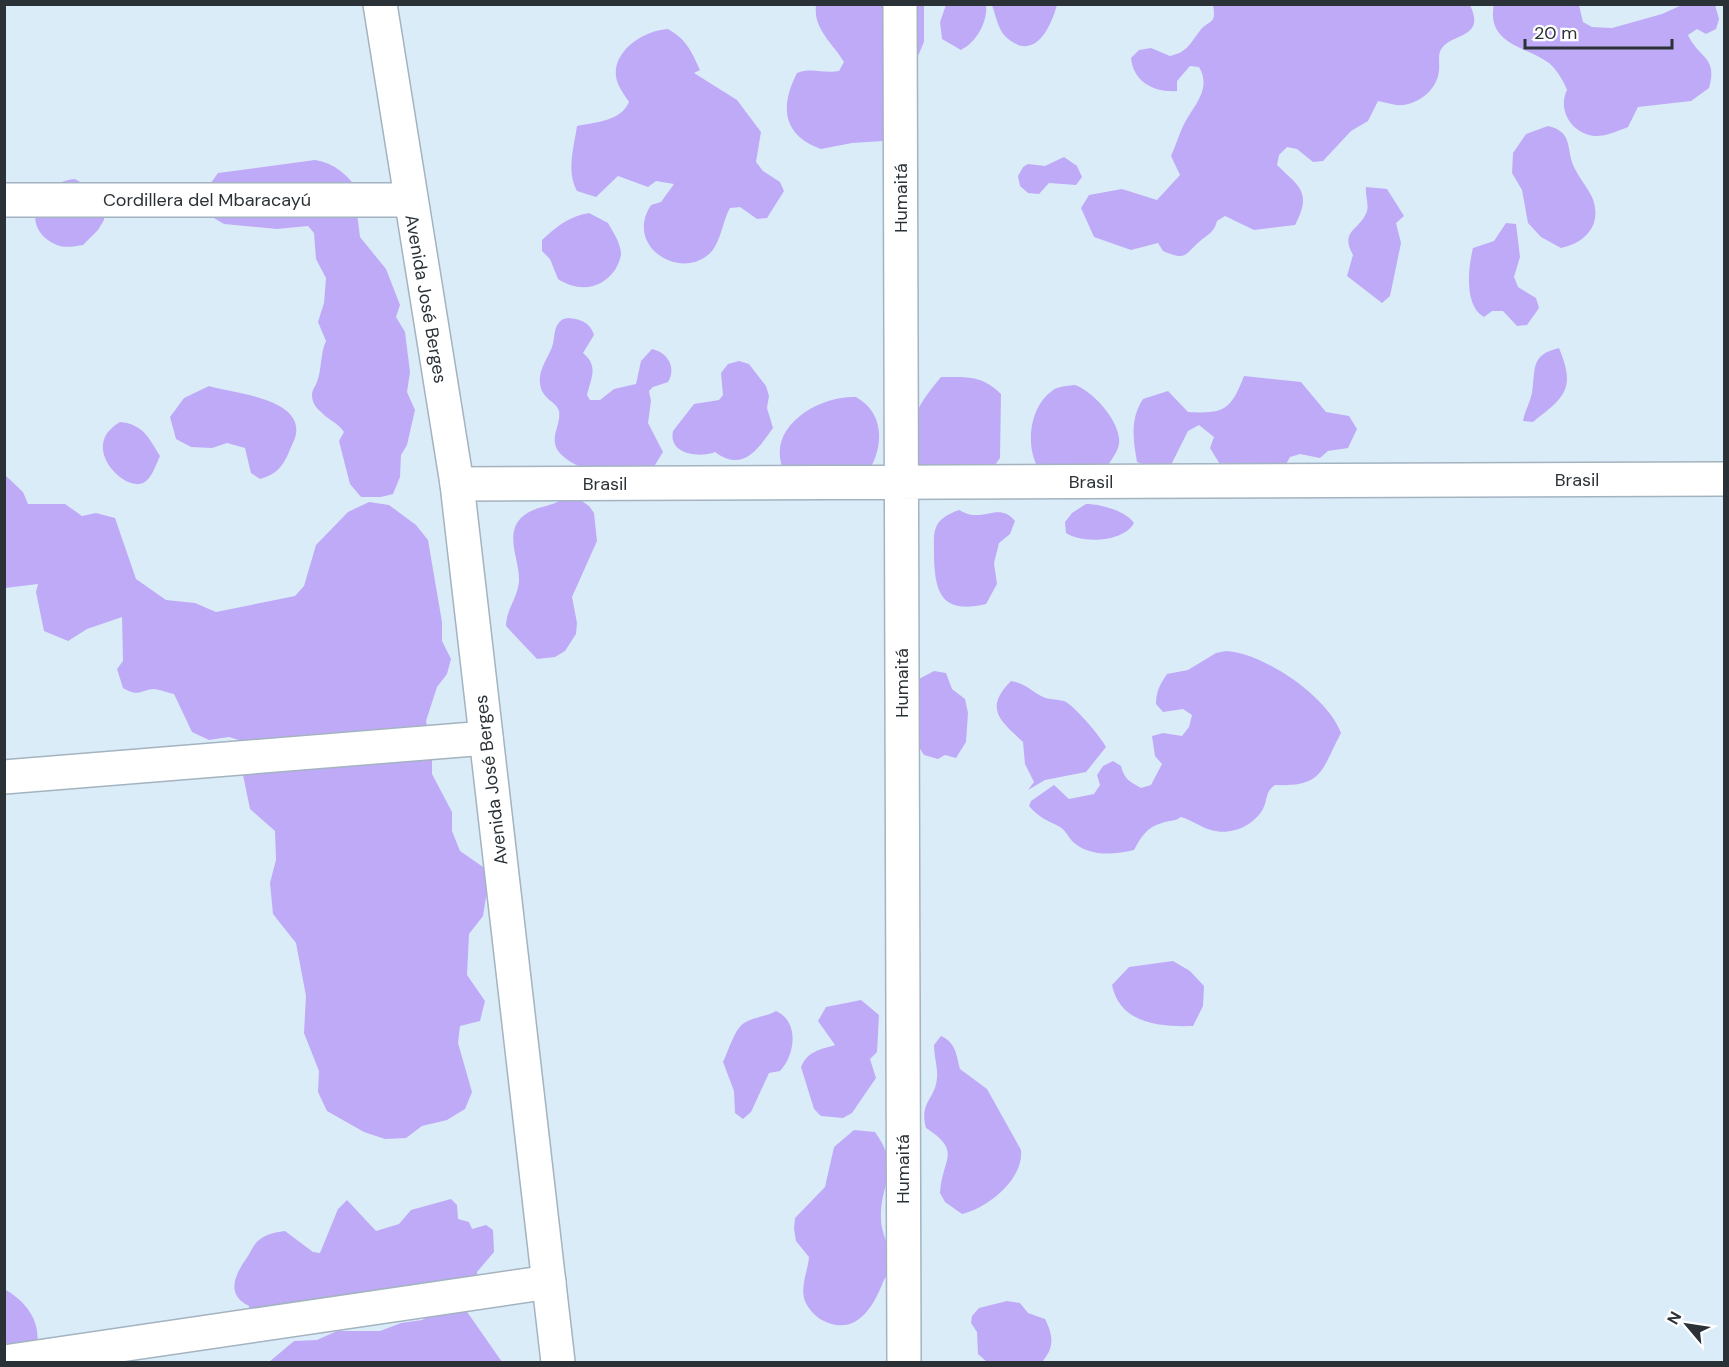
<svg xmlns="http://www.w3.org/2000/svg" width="1729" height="1367" viewBox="0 0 1729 1367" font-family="'DM Sans',sans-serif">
	<rect width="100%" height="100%" fill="#dbecf9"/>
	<path fill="#bfaaf8" d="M 1494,4 L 1579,5 L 1583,22 L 1592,27 L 1612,28 L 1662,14 L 1682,5 L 1715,5 L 1719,19 L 1716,29 L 1706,34 L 1697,29 L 1688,35 C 1699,59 1718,56 1709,88 L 1691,101 L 1638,107 L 1628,127 C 1618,131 1607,136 1596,136 C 1572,135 1557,110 1567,90 C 1563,80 1557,70 1549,63 C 1525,46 1486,44 1494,4 Z
		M 816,5 L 924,5 L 924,42 L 907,81 L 890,133 L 883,141 L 852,143 L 821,149 C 782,135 780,106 797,73 C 812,67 824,74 839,71 L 844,62 C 832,42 813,29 816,5 Z
		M 946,5 L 986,5 C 988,21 977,42 961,50 L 942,39 L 940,22 Z
		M 992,5 L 1057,5 C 1050,30 1033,64 1004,35 C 998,28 995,13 992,5 Z
		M 1213,5 L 1470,5 C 1486,38 1453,33 1442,48 C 1437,54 1440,63 1439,70 C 1438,90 1416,107 1396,105 C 1390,104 1384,102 1378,101 L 1368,121 L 1351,131 L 1323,161 L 1313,162 L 1297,149 L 1287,147 L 1279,155 L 1277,165 C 1298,186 1313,191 1295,225 L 1254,230 L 1225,216 L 1217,221 C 1214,233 1208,234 1199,242 C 1184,255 1187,261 1163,251 L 1158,243 L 1131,250 L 1094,237 L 1081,208 L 1089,195 L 1122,189 L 1157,200 L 1180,175 L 1171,156 C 1176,145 1179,134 1184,124 C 1194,105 1212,89 1199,67 L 1190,66 L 1177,81 L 1177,91 C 1155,93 1133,82 1131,58 L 1139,50 L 1151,48 L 1170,56 C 1187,52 1189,45 1199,32 C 1208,19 1217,26 1213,5 Z
		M 668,29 C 686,39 692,52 700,70 L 694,73 L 737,100 L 761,132 L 756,162 L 763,171 L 780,182 L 784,191 L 767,218 L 757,219 L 740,207 L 730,208 C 723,220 721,240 712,251 C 684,283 623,248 651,205 L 661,202 L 674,184 L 656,181 L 648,187 L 618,176 L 596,197 L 577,191 C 566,171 574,147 577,126 C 596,122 621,121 629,102 C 624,94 617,86 616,76 C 613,50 645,30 668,29 Z
		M 1548,126 C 1575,132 1565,151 1575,169 C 1580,179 1587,187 1592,197 C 1603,224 1586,243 1561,248 L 1541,237 L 1528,223 L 1522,190 L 1512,173 L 1513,153 L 1526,134 Z
		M 1064,157 L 1077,166 L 1082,177 L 1076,185 L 1049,183 L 1039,194 L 1028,193 L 1020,186 L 1018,176 L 1023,167 L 1028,164 L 1045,166 Z
		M 315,160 C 334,163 348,175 358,190 L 356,205 L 360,237 L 386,269 L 400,305 L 396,317 L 405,332 L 410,372 L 407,392 L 415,410 L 407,445 L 401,455 L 400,477 L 393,494 L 381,497 L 361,497 L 350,484 L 339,441 L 344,432 C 337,422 328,420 320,411 C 315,407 312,401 312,395 C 312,390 315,387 317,382 C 322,369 320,354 326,341 L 318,322 L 324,303 L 326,278 L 316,259 L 314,233 L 308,226 L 277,229 L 224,224 L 200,210 L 208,187 L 218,173 Z
		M 75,179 L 85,185 L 105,210 L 104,220 L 98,230 L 83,245 C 77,246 67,248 60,246 C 17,231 35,183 75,179 Z
		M 1366,187 L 1387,189 L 1404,216 L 1396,223 L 1401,243 L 1390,296 L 1382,303 L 1347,276 L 1353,255 C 1339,230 1360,231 1367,211 C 1369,205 1365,195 1366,187 Z
		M 589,213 L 608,223 C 613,232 620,242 621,253 C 621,259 618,264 615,270 C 601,290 578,292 558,279 L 550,259 L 542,251 L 542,240 C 556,227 569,216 589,213 Z
		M 1506,223 L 1516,224 L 1520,257 L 1514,277 L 1518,287 L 1536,298 L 1539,308 L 1527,325 L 1517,326 L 1503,311 L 1492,311 L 1484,317 C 1464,306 1468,268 1473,248 L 1494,241 Z
		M 568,318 C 580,319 590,322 594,335 L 583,353 C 599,366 591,378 587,395 L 590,400 L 600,400 L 614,389 L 636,384 L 641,361 L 652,349 C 667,352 677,367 668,382 L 653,387 L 649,391 L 651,401 L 648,423 L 663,452 L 652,470 L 631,473 L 617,466 C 610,468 602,471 595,471 C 583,470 556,457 555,443 C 553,433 561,422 559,411 C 557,403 546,400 542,391 C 535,374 546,362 552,347 C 556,336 552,327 563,319 Z
		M 1559,348 C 1576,389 1565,397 1533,422 L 1523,421 C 1525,410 1530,403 1532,393 C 1536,368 1530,355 1559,348 Z
		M 739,361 L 749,364 L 766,386 L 769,396 L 767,408 L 773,428 C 758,449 743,473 715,452 C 700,458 668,455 673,431 L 694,404 L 719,400 L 723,395 L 721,373 L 728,364 Z
		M 1244,376 L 1301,382 L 1326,412 L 1349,416 L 1357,429 L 1348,448 L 1328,451 L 1320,458 L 1300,454 L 1290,457 L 1279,477 L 1221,466 L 1210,448 L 1214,437 L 1199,425 L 1188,431 L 1170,467 L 1154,468 L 1137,462 C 1133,439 1130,419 1143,399 L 1168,391 L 1188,412 C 1224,414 1231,410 1244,376 Z
		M 941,377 C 967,377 982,375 1001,394 L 1000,458 L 990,472 L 965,487 L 910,464 C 913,418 911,413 941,377 Z
		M 1075,385 C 1093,391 1122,423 1119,444 C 1118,451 1112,459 1108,465 L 1039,469 C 1025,448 1029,407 1052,391 C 1058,386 1067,386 1075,385 Z
		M 209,386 C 232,393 302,398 296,434 C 295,440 291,446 289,452 C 283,467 275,475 260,479 L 251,473 L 245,448 L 227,443 L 212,448 L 191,447 L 176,439 L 170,417 L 184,398 Z
		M 856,397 C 883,412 884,442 871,467 L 782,466 C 768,424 822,395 856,397 Z
		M 120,422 C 143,424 149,438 160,456 C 156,464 152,479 143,483 C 124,492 78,446 120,422 Z
		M 4,474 L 23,492 L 28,504 L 65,504 L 82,516 L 96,513 L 115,518 L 136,579 L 166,600 L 195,603 L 216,612 L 295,596 L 304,586 L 316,545 L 348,512 L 369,502 L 389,505 L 416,525 L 428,540 L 442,622 L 442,641 L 451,659 L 447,674 L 437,687 L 426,721 L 432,752 L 432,774 L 452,812 L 452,831 L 460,851 L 486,869 L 487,891 L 483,916 L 469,934 L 467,975 L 485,1001 L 480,1021 L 460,1026 L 458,1043 L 472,1092 L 465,1109 L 447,1120 L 422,1126 L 406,1138 L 385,1139 L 364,1132 L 327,1111 L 318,1092 L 319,1071 L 304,1033 L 306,996 L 296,943 L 273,914 L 270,883 L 276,860 L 275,831 L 250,809 L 242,770 L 255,745 L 229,737 L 209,740 L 192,732 L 174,694 C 168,693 159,689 153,689 C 139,691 138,697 123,688 L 117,669 L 123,661 L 122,617 L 87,629 L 68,641 L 44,631 L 36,592 L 38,584 L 5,588 Z
		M 564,498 L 579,499 L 589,506 L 594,513 L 597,541 L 572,597 L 577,623 L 576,634 L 565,651 L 555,657 L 537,659 L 506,626 C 506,610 518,597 519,581 C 520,558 500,528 529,512 C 540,506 554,506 564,498 Z
		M 1086,504 C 1101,504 1126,511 1134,523 C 1124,542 1083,544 1066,533 L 1065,522 L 1072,513 Z
		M 959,510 C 963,512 969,515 973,515 C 990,516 1002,505 1015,521 L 1010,534 L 999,543 L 994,563 L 997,584 L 986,604 C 943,614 935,595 934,557 C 934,531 931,520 959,510 Z
		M 1226,651 C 1264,653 1328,697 1341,733 C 1321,771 1323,787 1275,785 C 1265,792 1268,798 1263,809 C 1253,826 1231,836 1211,830 C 1200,827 1192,820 1181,817 C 1174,822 1170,820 1162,823 C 1147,827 1141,837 1134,850 C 1113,855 1089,857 1072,841 C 1068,836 1065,830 1060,827 C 1047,820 1039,818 1029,806 L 1031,801 L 1054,785 L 1069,799 L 1094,794 L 1100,785 L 1097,775 L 1103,766 L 1113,761 L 1121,766 C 1124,779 1130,782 1141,788 L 1151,785 L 1162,764 L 1155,756 L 1152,736 L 1163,733 L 1182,736 L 1189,727 L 1192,715 L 1183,709 L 1163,712 L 1156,704 C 1156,692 1160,684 1167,674 L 1188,670 L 1216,653 Z
		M 934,671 L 946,673 L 952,689 L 965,699 L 968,713 L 966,742 L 956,758 L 945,755 L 938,759 L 924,755 L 917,744 L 917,680 Z
		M 1011,681 C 1024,683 1030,690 1041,696 C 1048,700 1056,699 1064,701 C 1074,705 1101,737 1106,747 L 1086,772 L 1045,780 L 1028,790 L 1034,782 L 1025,764 L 1023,742 C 1001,721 983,709 1011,681 Z
		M 1173,961 L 1190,971 L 1204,986 L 1203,1006 L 1193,1026 C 1160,1027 1120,1024 1112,985 L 1129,967 Z
		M 861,1000 L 879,1015 L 877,1052 L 870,1059 L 876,1078 L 852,1113 L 843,1118 L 821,1116 L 814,1109 L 801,1067 C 808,1051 819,1050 835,1045 L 818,1021 L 826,1007 Z
		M 776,1011 C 800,1022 795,1055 780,1071 L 769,1073 L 751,1112 L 743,1119 L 735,1113 L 734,1091 L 723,1062 C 729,1050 734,1030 744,1023 C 753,1017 766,1017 776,1011 Z
		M 941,1036 C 956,1043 956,1054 960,1069 L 987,1089 L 1021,1150 C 1024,1179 988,1208 962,1214 L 945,1202 L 940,1193 C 942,1158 963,1152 926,1128 C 919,1102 935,1100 937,1078 C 938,1068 934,1056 934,1045 Z
		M 854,1130 L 875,1132 C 903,1172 880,1179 881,1219 C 881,1236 893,1250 891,1267 C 890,1273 885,1277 883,1282 C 872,1311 853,1338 820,1319 C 813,1314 806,1306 804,1298 C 801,1284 808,1270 809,1257 L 796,1241 L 794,1229 L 795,1218 L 825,1187 L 834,1147 Z
		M 451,1199 L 457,1205 L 458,1219 L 469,1222 L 472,1229 L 486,1225 L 493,1230 L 494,1252 L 477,1272 L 478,1281 L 250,1314 L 249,1306 C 224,1294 236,1273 248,1256 C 251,1251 254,1244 259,1240 C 266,1234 276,1232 285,1231 L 313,1252 L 320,1253 L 338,1209 L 347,1200 L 376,1231 L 399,1224 L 411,1210 Z
		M 4,1289 C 26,1301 41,1321 37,1346 L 5,1362 Z
		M 1007,1301 L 1020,1303 L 1028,1313 L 1045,1319 C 1054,1337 1054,1348 1042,1362 L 987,1362 L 978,1354 L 977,1332 L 971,1323 L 972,1316 L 979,1308 Z
		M 463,1306 L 502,1362 L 269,1362 L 294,1341 L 317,1340 L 337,1331 L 380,1331 L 401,1323 L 422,1320 L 441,1310 Z"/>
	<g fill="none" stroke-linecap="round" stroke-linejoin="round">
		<g stroke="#a3b3c0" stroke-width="36">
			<path id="street" d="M 900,4 L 904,1362
				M 4,200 L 410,200
				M 457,484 L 1724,479
				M 4,777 L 486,738
				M 4,1362 L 549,1282"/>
		</g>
		<g stroke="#a3b3c0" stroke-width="36">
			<path id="secondary" d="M 380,4 L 457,484 L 558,1362"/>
		</g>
		<use href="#street" stroke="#fff" stroke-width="33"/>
		<use href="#secondary" stroke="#fff" stroke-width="33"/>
	</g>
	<g text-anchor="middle" stroke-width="6" stroke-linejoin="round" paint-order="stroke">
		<g font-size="18" fill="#2b3237" stroke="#fff">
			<text transform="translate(901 198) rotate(-90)" y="6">Humaitá</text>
			<text x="207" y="206">Cordillera del Mbaracayú</text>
			<text transform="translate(426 299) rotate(80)" y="6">Avenida José Berges</text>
			<text x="1577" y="486">Brasil</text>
			<text x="1091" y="488">Brasil</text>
			<text x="605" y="490">Brasil</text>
			<text transform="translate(902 683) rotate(-90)" y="6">Humaitá</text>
			<text transform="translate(491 780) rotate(-97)" y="6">Avenida José Berges</text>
			<text transform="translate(903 1169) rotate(-90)" y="6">Humaitá</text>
		</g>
	</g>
	<rect width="1729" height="1367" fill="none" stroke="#2b3237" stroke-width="12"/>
	<g transform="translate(1687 1325) rotate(299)" stroke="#ffffff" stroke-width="4.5" paint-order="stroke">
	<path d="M0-4.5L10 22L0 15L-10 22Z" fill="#2b3237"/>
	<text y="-9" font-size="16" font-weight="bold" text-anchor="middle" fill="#2b3237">N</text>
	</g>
	<path d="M1525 39v9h147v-9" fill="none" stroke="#2b3237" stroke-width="3"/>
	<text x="1534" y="39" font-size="18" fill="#2b3237" stroke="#ffffff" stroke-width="4.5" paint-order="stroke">20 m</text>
</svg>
